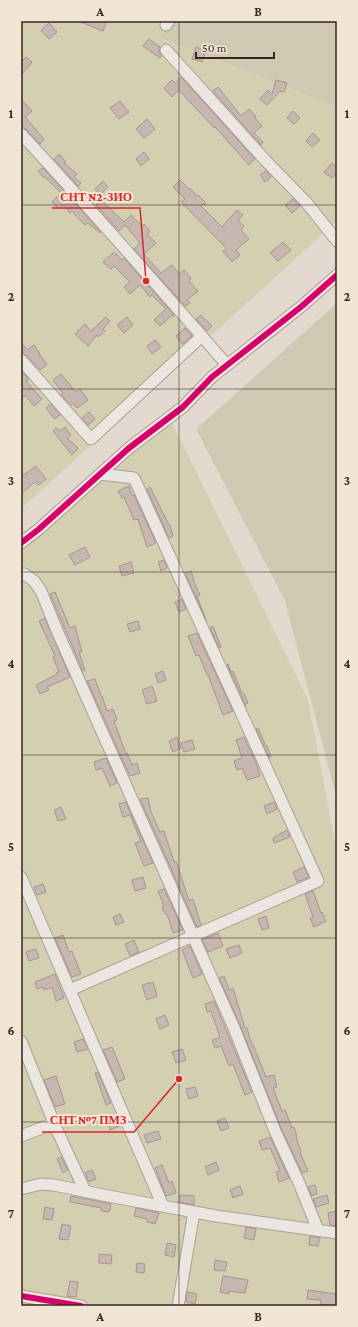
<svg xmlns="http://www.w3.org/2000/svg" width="358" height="1327" viewBox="0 0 358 1327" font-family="'Crimson Pro',serif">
	<rect width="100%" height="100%" fill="#e4d9cf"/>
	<path fill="#d5cfb2" d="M 21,21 L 174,21 L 161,39 L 337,107 L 337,221 L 21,509 Z
		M 169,416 L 308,700 L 337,852 L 337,1306 L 21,1306 L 21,538 Z"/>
	<path fill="#d0c9b2" d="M 174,21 L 337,21 L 337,107 L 160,38 Z
		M 337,303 L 337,800 L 285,601 L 196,429 Z"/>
	<path fill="#c7b7b0" stroke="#a4958e" d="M 78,21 L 102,21 L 106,23 L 103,31 Z
		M 49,23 L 57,32 L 49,39 L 41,30 Z
		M 149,39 L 160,47 L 159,52 L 162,56 L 160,58 L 143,46 Z
		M 196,47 L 206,51 L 202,62 L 192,59 Z
		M 26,57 L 32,62 L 21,75 L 21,63 Z
		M 181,77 L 255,159 L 249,165 L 215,127 L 214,128 L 179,90 L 172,97 L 164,88 L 172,80 L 175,83 Z
		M 276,80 L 287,83 L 284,92 L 280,91 L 267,105 L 260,99 L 268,90 L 272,94 Z
		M 218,87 L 241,116 L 249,109 L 256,117 L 255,118 L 262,126 L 254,133 L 263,142 L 261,145 L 213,91 Z
		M 21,99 L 32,111 L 25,117 L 44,139 L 40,144 L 26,129 L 21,127 Z
		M 120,101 L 129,112 L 119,119 L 110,108 Z
		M 293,111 L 300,118 L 294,124 L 287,118 Z
		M 147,119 L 155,129 L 144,138 L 136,129 Z
		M 313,133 L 320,140 L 312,147 L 306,141 Z
		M 144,152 L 149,159 L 141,166 L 136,159 Z
		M 59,154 L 66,162 L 64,163 L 77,174 L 74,177 L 81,183 L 78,186 L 54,159 Z
		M 332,163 L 337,167 L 337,172 L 332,178 L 324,172 Z
		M 43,168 L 101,232 L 100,233 L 88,223 L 85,225 L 72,211 L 70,213 L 63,205 L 59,209 L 52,202 L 61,193 L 45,177 L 44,178 L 38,171 Z
		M 266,171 L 271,177 L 265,182 L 260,175 Z
		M 180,180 L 189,189 L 190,188 L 197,196 L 198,195 L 206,203 L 201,206 L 222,227 L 237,210 L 243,215 L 238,221 L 244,226 L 241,230 L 249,239 L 236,250 L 240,255 L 232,262 L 223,251 L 226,248 L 181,202 L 185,199 L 173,187 Z
		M 103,181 L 108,187 L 100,195 L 95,189 Z
		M 293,199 L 300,206 L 292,213 L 285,205 Z
		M 101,200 L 124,222 L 131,215 L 142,226 L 144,224 L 150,231 L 147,234 L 156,243 L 144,254 L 161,273 L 172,265 L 179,274 L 184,270 L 191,278 L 189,281 L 198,291 L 187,300 L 190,303 L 185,306 L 134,249 L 140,243 L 125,225 L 119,231 L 96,205 Z
		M 283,242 L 291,250 L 278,261 L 270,253 Z
		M 114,252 L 122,260 L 124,258 L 174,315 L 173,316 L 172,315 L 160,326 L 154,320 L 166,309 L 152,295 L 150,297 L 140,285 L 130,294 L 124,287 L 130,282 L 114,266 L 111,269 L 103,262 Z
		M 201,315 L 212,326 L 207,331 L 196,319 Z
		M 106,317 L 110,321 L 103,329 L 105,331 L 98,337 L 97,335 L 88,346 L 75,334 L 85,324 L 91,331 Z
		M 127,317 L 133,325 L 124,333 L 117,325 Z
		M 185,328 L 192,336 L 182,344 L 176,336 Z
		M 155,340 L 161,347 L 152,354 L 147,346 Z
		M 21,342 L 27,350 L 34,345 L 40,354 L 39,354 L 47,364 L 40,370 L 26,355 L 21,353 Z
		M 21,371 L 29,379 L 26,381 L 42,399 L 34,406 L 25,395 L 21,399 Z
		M 61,374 L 76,392 L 80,389 L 88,400 L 77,408 L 73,403 L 71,405 L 61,395 L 63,393 L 53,380 Z
		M 51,404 L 60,415 L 55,419 L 46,408 Z
		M 89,412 L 95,419 L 88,425 L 82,418 Z
		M 65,427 L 71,435 L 67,438 L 78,448 L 72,455 L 53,431 L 56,428 L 60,431 Z
		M 36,466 L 46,479 L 38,485 L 35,482 L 21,494 L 21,477 Z
		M 129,486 L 132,496 L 134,495 L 156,543 L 147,547 L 138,519 L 134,520 L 124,497 L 122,498 L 118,491 Z
		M 150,487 L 169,525 L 170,525 L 173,536 L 169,538 L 147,489 Z
		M 85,547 L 90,557 L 75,565 L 69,555 Z
		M 164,560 L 167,568 L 161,571 L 158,562 Z
		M 131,562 L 134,573 L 122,576 L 119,566 Z
		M 191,571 L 194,580 L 193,580 L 200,595 L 197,596 L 206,620 L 185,573 Z
		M 55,592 L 70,628 L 75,626 L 82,652 L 79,652 L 85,670 L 83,671 L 50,594 Z
		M 182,599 L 186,609 L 179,612 L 175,602 Z
		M 45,618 L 70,677 L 47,687 L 49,690 L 40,694 L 36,685 L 57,674 L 56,673 L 59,672 L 53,657 L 55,656 L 39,621 Z
		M 138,621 L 140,629 L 130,632 L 127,624 Z
		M 213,626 L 221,647 L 219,648 L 210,628 Z
		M 197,633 L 233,711 L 223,715 L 208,675 L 207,675 L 199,655 L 196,656 L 188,636 Z
		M 227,664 L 228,664 L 231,672 L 233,671 L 242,693 L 244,693 L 248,703 L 245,704 L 246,706 Z
		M 163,671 L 166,680 L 158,683 L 155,674 Z
		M 95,679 L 101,696 L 102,696 L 107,711 L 113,709 L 117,720 L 114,721 L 126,754 L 127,753 L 132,765 L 137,763 L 140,773 L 130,776 L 87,681 Z
		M 152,686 L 157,701 L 147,704 L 142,690 Z
		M 258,728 L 266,746 L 267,746 L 271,757 L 269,758 L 256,729 Z
		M 177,737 L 181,748 L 173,752 L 169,741 Z
		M 244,737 L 256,763 L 260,776 L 247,780 L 242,768 L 237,770 L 234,761 L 242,758 L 236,740 Z
		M 192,740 L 195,749 L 184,752 L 181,743 Z
		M 106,758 L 117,783 L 110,786 L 102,768 L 96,770 L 94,762 Z
		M 148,798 L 151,812 L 160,832 L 164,831 L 174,862 L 176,861 L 189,901 L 193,899 L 201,925 L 197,927 L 140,799 Z
		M 126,802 L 153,863 L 144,866 L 135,843 L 141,841 L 130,815 L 123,817 L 119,804 Z
		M 274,802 L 277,809 L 267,814 L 264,806 Z
		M 61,807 L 66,819 L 58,821 L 54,810 Z
		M 287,830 L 290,837 L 274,843 L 273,838 Z
		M 304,867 L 309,877 L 297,882 L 293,872 Z
		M 143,877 L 146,888 L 135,891 L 132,880 Z
		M 43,884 L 46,892 L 37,895 L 34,887 Z
		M 164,889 L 183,930 L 173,933 L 167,914 L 165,914 L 162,907 L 164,906 L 158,891 Z
		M 313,891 L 321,913 L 322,912 L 326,921 L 314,927 L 310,918 L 313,917 L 305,894 Z
		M 120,914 L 124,922 L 116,925 L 113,917 Z
		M 266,916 L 269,928 L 262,930 L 258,919 Z
		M 218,933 L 223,946 L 208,952 L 202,940 Z
		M 63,935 L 69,952 L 72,951 L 81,974 L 72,977 L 55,938 Z
		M 134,940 L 139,952 L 130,956 L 125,944 Z
		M 239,945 L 242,953 L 230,958 L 226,949 Z
		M 190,946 L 202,974 L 193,978 L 182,950 Z
		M 36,949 L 39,958 L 29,961 L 26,952 Z
		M 55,974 L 64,998 L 56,1001 L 52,987 L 44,990 L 43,987 L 37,989 L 35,982 Z
		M 224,976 L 229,990 L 233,988 L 245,1028 L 247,1028 L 252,1045 L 253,1045 L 266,1077 L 274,1075 L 277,1087 L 273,1088 L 282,1111 L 285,1110 L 292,1128 L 294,1127 L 297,1136 L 296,1137 L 301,1152 L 300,1152 L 308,1171 L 302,1173 L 281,1128 L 240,1025 L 219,978 Z
		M 153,982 L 157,996 L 147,1000 L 142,985 Z
		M 214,1001 L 252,1092 L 245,1095 L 233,1064 L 229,1066 L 221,1046 L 215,1048 L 212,1040 L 220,1037 L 211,1011 L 207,1012 L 205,1004 Z
		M 165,1015 L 169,1025 L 160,1029 L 156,1019 Z
		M 83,1039 L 88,1049 L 77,1052 L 74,1042 Z
		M 112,1047 L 125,1079 L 117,1082 L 103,1050 Z
		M 182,1049 L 186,1060 L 176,1063 L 172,1052 Z
		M 98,1072 L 111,1103 L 106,1105 L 95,1073 Z
		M 56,1076 L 65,1104 L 55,1107 L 44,1080 Z
		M 195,1087 L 198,1096 L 189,1099 L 186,1089 Z
		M 225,1118 L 229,1128 L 221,1131 L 217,1121 Z
		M 117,1119 L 120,1126 L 110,1130 L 108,1123 Z
		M 158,1131 L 161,1139 L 147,1143 L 144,1135 Z
		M 270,1137 L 289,1178 L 279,1182 L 276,1172 L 280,1171 L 270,1148 L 262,1150 L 259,1141 Z
		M 61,1157 L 68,1170 L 63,1173 L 57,1159 Z
		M 216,1162 L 219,1170 L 208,1175 L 205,1167 Z
		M 162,1165 L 169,1183 L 172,1181 L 176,1193 L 166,1196 L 155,1168 Z
		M 92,1170 L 96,1179 L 89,1182 L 85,1173 Z
		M 315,1185 L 317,1194 L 312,1196 L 308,1187 Z
		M 240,1186 L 243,1194 L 233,1198 L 230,1190 Z
		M 180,1195 L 194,1196 L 194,1205 L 179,1202 Z
		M 327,1195 L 329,1203 L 316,1207 L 313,1199 Z
		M 71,1196 L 111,1204 L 109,1212 L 101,1211 L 101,1208 L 70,1202 Z
		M 45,1207 L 54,1209 L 52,1220 L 43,1219 Z
		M 136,1208 L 159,1213 L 155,1224 L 147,1222 L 147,1219 L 134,1216 Z
		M 337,1211 L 337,1226 L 330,1225 L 328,1213 Z
		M 62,1224 L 71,1226 L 68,1240 L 59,1239 Z
		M 246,1227 L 256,1229 L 254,1240 L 244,1238 Z
		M 310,1236 L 320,1238 L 318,1246 L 309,1245 Z
		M 167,1243 L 176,1245 L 174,1257 L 165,1255 Z
		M 99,1254 L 112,1255 L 111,1264 L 99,1263 Z
		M 215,1260 L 227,1262 L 225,1271 L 214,1270 Z
		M 137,1263 L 145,1264 L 144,1273 L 136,1272 Z
		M 223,1276 L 248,1280 L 245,1293 L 229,1291 L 229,1294 L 220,1292 Z
		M 70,1281 L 78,1282 L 76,1297 L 67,1296 Z
		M 308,1290 L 337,1294 L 337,1306 L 320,1304 L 321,1300 L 307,1299 Z
		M 187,1292 L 197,1294 L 195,1304 L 186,1302 Z"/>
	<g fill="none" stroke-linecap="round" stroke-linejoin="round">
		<g stroke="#a99f97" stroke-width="13">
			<path id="minor" d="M 166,25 L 169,21
				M 166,50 L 265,160 L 306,202 L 337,241
				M 21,134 C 91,209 159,287 227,365
				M 21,360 L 91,439 L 202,336
				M 21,543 L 39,529 L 129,448 L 183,407 L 212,377 L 302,306 L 337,275
				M 21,575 L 24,574 L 34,581 L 41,591 L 58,633 L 234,1028 L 275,1131 L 299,1183 L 318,1230
				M 21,877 L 163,1206
				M 70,990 L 318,881 L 134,478 L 100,474
				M 21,1041 L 56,1128 L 85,1191
				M 21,1136 L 47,1126 L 56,1128
				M 21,1189 L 41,1184 L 54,1185 L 108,1196 L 216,1216 L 337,1233
				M 21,1296 L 81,1306
				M 178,1306 L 194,1212"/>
		</g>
		<use href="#minor" stroke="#ece6e0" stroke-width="11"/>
		<g stroke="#f3e5d6" stroke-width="8">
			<path id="cycleway" d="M 21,543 L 39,529 L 129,448 L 183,407 L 212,377 L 302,306 L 337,275
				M 21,1296 L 81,1306"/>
		</g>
		<use href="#cycleway" stroke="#d6006c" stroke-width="6"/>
	</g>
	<path fill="none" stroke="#372720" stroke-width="1" stroke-opacity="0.55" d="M 179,21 L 179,1306M 21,205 L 337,205M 21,389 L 337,389M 21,572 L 337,572M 21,755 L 337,755M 21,938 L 337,938M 21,1122 L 337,1122"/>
	<path fill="none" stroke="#d62828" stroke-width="1.5" d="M146 281L140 208H52M179 1079L134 1132H42"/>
	<g fill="#d62828" stroke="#f3e5d6" stroke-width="1.5">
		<circle cx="146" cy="281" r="4"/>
		<circle cx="179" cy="1079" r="4"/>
	</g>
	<g font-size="12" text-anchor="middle" font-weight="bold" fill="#d62828" stroke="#f3e5d6" stroke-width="4" stroke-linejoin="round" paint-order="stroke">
		<text x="96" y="201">СНТ N2-ЗИО</text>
		<text x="88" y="1124">СНТ №7 ПМЗ</text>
	</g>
	<rect width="358" height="1327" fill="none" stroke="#f3e5d6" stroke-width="44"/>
	<path d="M196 52v6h78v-6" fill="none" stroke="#372720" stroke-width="2"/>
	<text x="202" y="52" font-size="12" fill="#372720" stroke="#f3e5d6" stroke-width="3" paint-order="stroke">50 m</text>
	<rect x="22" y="22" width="314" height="1283" fill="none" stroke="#372720" stroke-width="1.5"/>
	<g font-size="13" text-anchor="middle" font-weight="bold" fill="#372720">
		<text x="100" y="16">A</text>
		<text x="258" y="16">B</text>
		<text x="11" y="118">1</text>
		<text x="347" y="118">1</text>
		<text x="11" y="301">2</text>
		<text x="347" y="301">2</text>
		<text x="11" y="485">3</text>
		<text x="347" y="485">3</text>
		<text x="11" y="668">4</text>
		<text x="347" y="668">4</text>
		<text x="11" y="851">5</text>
		<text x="347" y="851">5</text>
		<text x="11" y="1035">6</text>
		<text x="347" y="1035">6</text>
		<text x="11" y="1218">7</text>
		<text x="347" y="1218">7</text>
		<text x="100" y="1321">A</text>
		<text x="258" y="1321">B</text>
	</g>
</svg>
